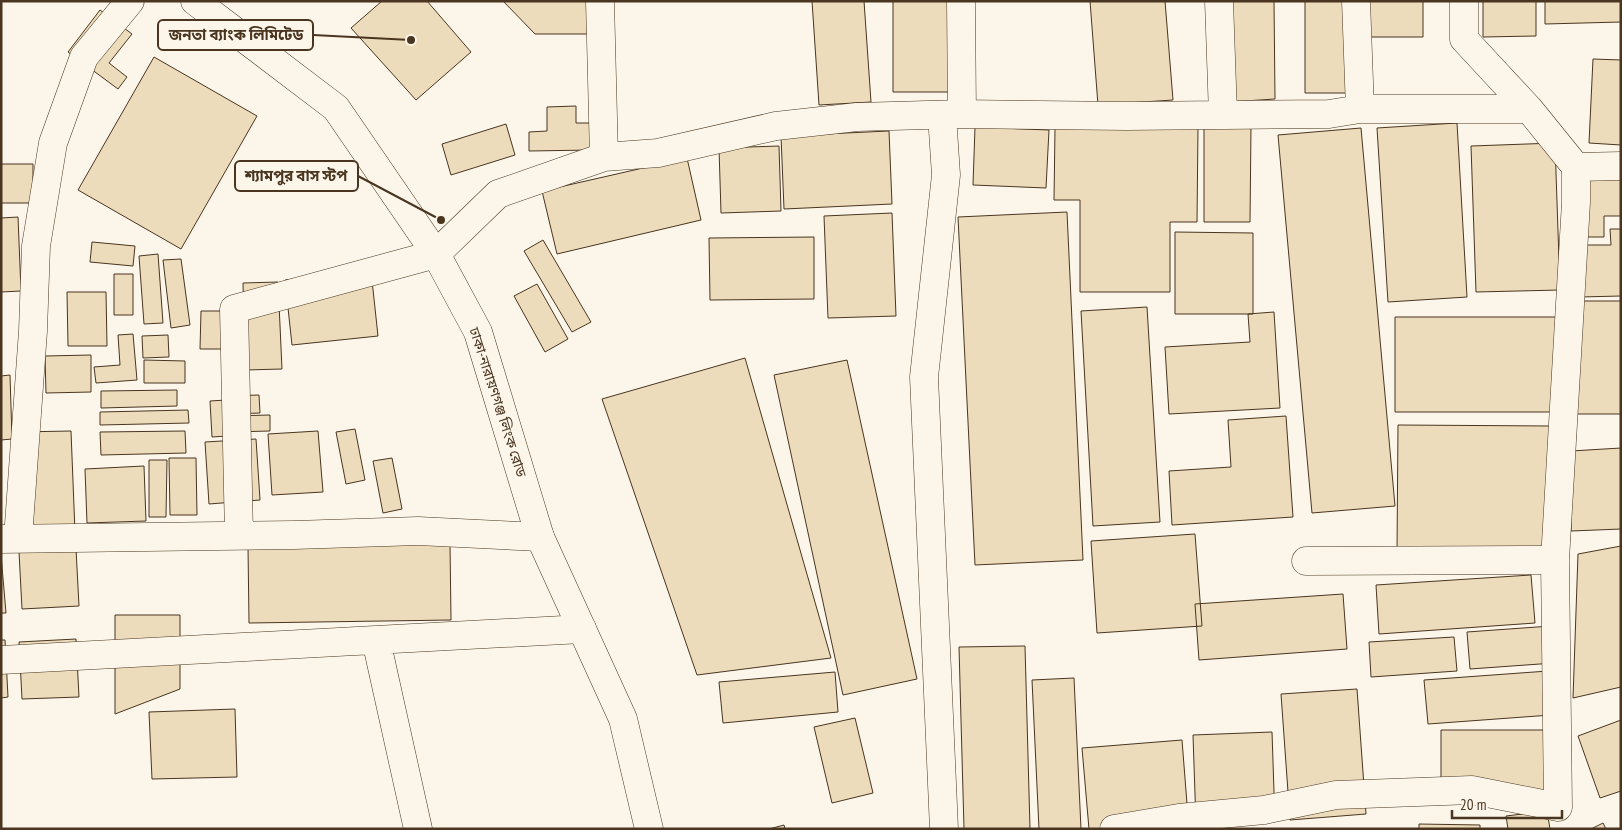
<svg xmlns="http://www.w3.org/2000/svg" width="1622" height="830" viewBox="0 0 1622 830" font-family="'PT Sans Narrow','Noto Sans Bengali',sans-serif">
	<rect width="100%" height="100%" fill="#fbf6e9"/>
	<path fill="#ecdcbc" stroke="#4a3520" d="M 382,1 L 427,1 L 471,52 L 416,100 L 351,28 Z
		M 503,1 L 588,1 L 588,34 L 535,34 Z
		M 812,1 L 864,1 L 871,102 L 819,105 Z
		M 893,1 L 953,1 L 953,92 L 893,92 Z
		M 1090,1 L 1165,1 L 1173,100 L 1098,105 Z
		M 1229,1 L 1274,1 L 1275,99 L 1229,102 Z
		M 1305,1 L 1349,1 L 1349,93 L 1305,93 Z
		M 1363,1 L 1423,1 L 1423,37 L 1363,37 Z
		M 1483,1 L 1536,1 L 1536,36 L 1483,37 Z
		M 1545,1 L 1621,1 L 1621,22 L 1545,24 Z
		M 100,10 L 132,34 L 109,63 L 127,77 L 118,89 L 68,52 Z
		M 154,57 L 257,116 L 181,249 L 78,190 Z
		M 1593,59 L 1621,60 L 1621,145 L 1589,143 Z
		M 576,106 L 576,123 L 592,123 L 592,150 L 529,151 L 529,132 L 547,131 L 547,107 Z
		M 1457,123 L 1467,297 L 1388,302 L 1377,128 Z
		M 506,124 L 515,155 L 451,175 L 442,144 Z
		M 1204,126 L 1251,126 L 1250,222 L 1204,222 Z
		M 975,127 L 1049,130 L 1046,188 L 973,185 Z
		M 1055,128 L 1198,128 L 1197,222 L 1170,222 L 1170,292 L 1080,292 L 1080,200 L 1054,200 Z
		M 1361,128 L 1395,506 L 1312,513 L 1278,135 Z
		M 889,131 L 892,204 L 784,209 L 781,136 Z
		M 1555,143 L 1560,290 L 1476,292 L 1471,146 Z
		M 779,146 L 781,211 L 721,213 L 719,148 Z
		M 687,158 L 701,220 L 557,254 L 542,191 Z
		M 1,164 L 33,164 L 33,203 L 1,203 Z
		M 1581,174 L 1621,174 L 1621,216 L 1604,216 L 1604,237 L 1580,237 Z
		M 1067,212 L 1083,560 L 975,565 L 958,217 Z
		M 892,213 L 896,316 L 828,318 L 824,216 Z
		M 18,217 L 21,291 L 1,292 L 1,218 Z
		M 1610,229 L 1621,229 L 1621,296 L 1580,297 L 1578,245 L 1611,245 Z
		M 1175,232 L 1253,233 L 1253,314 L 1175,314 Z
		M 814,237 L 814,299 L 710,300 L 709,238 Z
		M 543,240 L 591,322 L 572,332 L 524,251 Z
		M 92,242 L 135,246 L 133,266 L 90,262 Z
		M 158,254 L 163,323 L 144,324 L 139,256 Z
		M 181,259 L 190,325 L 171,328 L 163,260 Z
		M 371,271 L 378,336 L 292,345 L 285,280 Z
		M 114,274 L 133,274 L 133,315 L 114,315 Z
		M 278,282 L 282,369 L 245,370 L 243,283 Z
		M 537,284 L 568,339 L 545,352 L 514,296 Z
		M 67,292 L 106,292 L 107,346 L 68,346 Z
		M 1576,301 L 1621,301 L 1621,414 L 1575,414 Z
		M 1147,307 L 1160,522 L 1093,526 L 1081,311 Z
		M 201,311 L 225,311 L 224,349 L 200,349 Z
		M 1274,312 L 1280,408 L 1169,414 L 1165,347 L 1250,342 L 1248,314 Z
		M 1395,317 L 1561,317 L 1561,412 L 1395,412 Z
		M 133,334 L 137,380 L 96,383 L 94,367 L 120,365 L 118,335 Z
		M 168,335 L 169,357 L 143,358 L 142,336 Z
		M 91,355 L 91,392 L 46,393 L 45,356 Z
		M 745,358 L 831,658 L 697,675 L 602,399 Z
		M 144,360 L 185,361 L 185,383 L 144,383 Z
		M 847,360 L 917,679 L 843,695 L 774,375 Z
		M 10,375 L 12,439 L 1,440 L 1,376 Z
		M 177,390 L 177,406 L 101,408 L 101,391 Z
		M 259,395 L 260,413 L 230,414 L 229,396 Z
		M 226,400 L 227,436 L 212,437 L 210,401 Z
		M 188,410 L 189,423 L 100,425 L 100,412 Z
		M 270,415 L 270,431 L 231,432 L 230,416 Z
		M 1286,416 L 1293,517 L 1172,525 L 1169,471 L 1231,467 L 1228,420 Z
		M 1398,425 L 1550,426 L 1549,553 L 1397,552 Z
		M 355,429 L 365,480 L 346,484 L 336,432 Z
		M 71,431 L 75,532 L 22,534 L 18,432 Z
		M 185,431 L 186,453 L 101,455 L 100,432 Z
		M 318,431 L 323,492 L 272,495 L 268,434 Z
		M 256,439 L 260,500 L 209,504 L 205,442 Z
		M 1621,448 L 1621,529 L 1571,531 L 1571,451 Z
		M 169,458 L 196,458 L 197,515 L 170,515 Z
		M 392,458 L 402,509 L 383,513 L 373,461 Z
		M 149,460 L 167,460 L 166,517 L 149,517 Z
		M 144,466 L 146,521 L 87,523 L 85,469 Z
		M 1195,534 L 1202,626 L 1097,633 L 1091,541 Z
		M 450,544 L 451,620 L 249,623 L 248,547 Z
		M 1621,546 L 1621,687 L 1573,698 L 1578,554 Z
		M 76,549 L 79,606 L 22,609 L 19,552 Z
		M 1,555 L 6,613 L 1,613 Z
		M 1531,575 L 1535,623 L 1379,634 L 1376,585 Z
		M 1343,594 L 1347,649 L 1199,660 L 1195,604 Z
		M 115,615 L 180,615 L 180,689 L 115,714 Z
		M 1551,626 L 1554,663 L 1470,669 L 1467,632 Z
		M 1454,637 L 1457,671 L 1371,677 L 1369,642 Z
		M 76,639 L 79,697 L 22,699 L 19,642 Z
		M 1,640 L 5,640 L 8,697 L 1,698 Z
		M 1025,646 L 1030,829 L 964,829 L 959,647 Z
		M 1548,671 L 1551,715 L 1428,724 L 1424,680 Z
		M 835,672 L 838,712 L 723,723 L 719,682 Z
		M 1074,678 L 1081,829 L 1039,829 L 1032,680 Z
		M 1357,689 L 1366,814 L 1290,820 L 1281,694 Z
		M 235,709 L 237,777 L 152,779 L 149,712 Z
		M 855,718 L 873,793 L 832,803 L 814,727 Z
		M 1621,720 L 1621,791 L 1600,798 L 1578,736 Z
		M 1441,730 L 1550,730 L 1550,790 L 1441,790 Z
		M 1272,732 L 1275,821 L 1196,824 L 1193,735 Z
		M 1182,740 L 1189,829 L 1089,829 L 1082,748 Z
		M 1547,811 L 1550,829 L 1508,829 L 1506,816 Z
		M 1603,823 L 1606,829 L 1591,829 Z
		M 1419,824 L 1480,825 L 1480,829 L 1419,829 Z
		M 784,825 L 785,829 L 769,829 Z"/>
	<g fill="none" stroke-linecap="round" stroke-linejoin="round">
		<g stroke="#4a3520" stroke-width="29">
			<path id="minor" d="M 600,1 L 604,157
				M 961,1 L 962,114
				M 1219,1 L 1223,115
				M 1356,1 L 1360,109
				M 1464,1 L 1464,39 L 1529,109
				M 942,115 L 946,175 L 924,377 L 944,829
				M 1576,167 L 1621,166
				M 239,535 L 234,309 L 436,254 L 498,194 L 604,157 L 658,153 L 776,126 L 857,117 L 962,114 L 1126,116 L 1329,114 L 1360,109 L 1529,109 L 1576,167 L 1576,202 L 1555,560 L 1558,807 L 1472,790 L 1336,795 L 1264,810 L 1179,818 L 1114,829
				M 18,538 L 33,331 L 36,246 L 53,143 L 84,57 L 130,1
				M 1,539 L 294,535 L 418,531 L 540,537
				M 1306,561 L 1555,560
				M 376,640 L 418,829
				M 1,660 L 582,629"/>
		</g>
		<g stroke="#4a3520" stroke-width="29">
			<path id="trunk" d="M 195,1 L 336,108 L 436,254 L 478,332 L 540,537 L 623,719 L 649,829"/>
		</g>
		<use href="#minor" stroke="#fbf6e9" stroke-width="28"/>
		<use href="#trunk" stroke="#fbf6e9" stroke-width="28"/>
	</g>
	<g text-anchor="middle" stroke-width="4" stroke-linejoin="round" paint-order="stroke">
		<g font-size="14" fill="#4a3520" stroke="#fbf6e9">
			<text transform="translate(498 402) rotate(72)" y="5">ঢাকা-নারায়ণগঞ্জ লিংক রোড</text>
		</g>
	</g>
	<path fill="none" stroke="#4a3520" stroke-width="2" d="M411 40L313 35M441 220L358 176"/>
	<g fill="#4a3520" stroke="#fbf6e9" stroke-width="2">
		<circle cx="411" cy="40" r="5"/>
		<circle cx="441" cy="220" r="5"/>
	</g>
	<g fill="#fbf6e9" stroke="#4a3520" stroke-width="2">
		<rect x="158" y="20" width="155" height="30" rx="5"/>
		<rect x="235" y="161" width="123" height="30" rx="5"/>
	</g>
	<g font-size="15" text-anchor="middle" font-weight="bold" fill="#4a3520">
		<text x="236" y="40">জনতা ব্যাংক লিমিটেড</text>
		<text x="296" y="181">শ্যামপুর বাস স্টপ</text>
	</g>
	<rect width="1622" height="830" fill="none" stroke="#4a3520" stroke-width="5"/>
	<path d="M1452 810v8h110v-8" fill="none" stroke="#4a3520" stroke-width="2.5"/>
	<text x="1460" y="810" font-size="15" fill="#4a3520" stroke="#fbf6e9" stroke-width="4" paint-order="stroke">20 m</text>
</svg>
